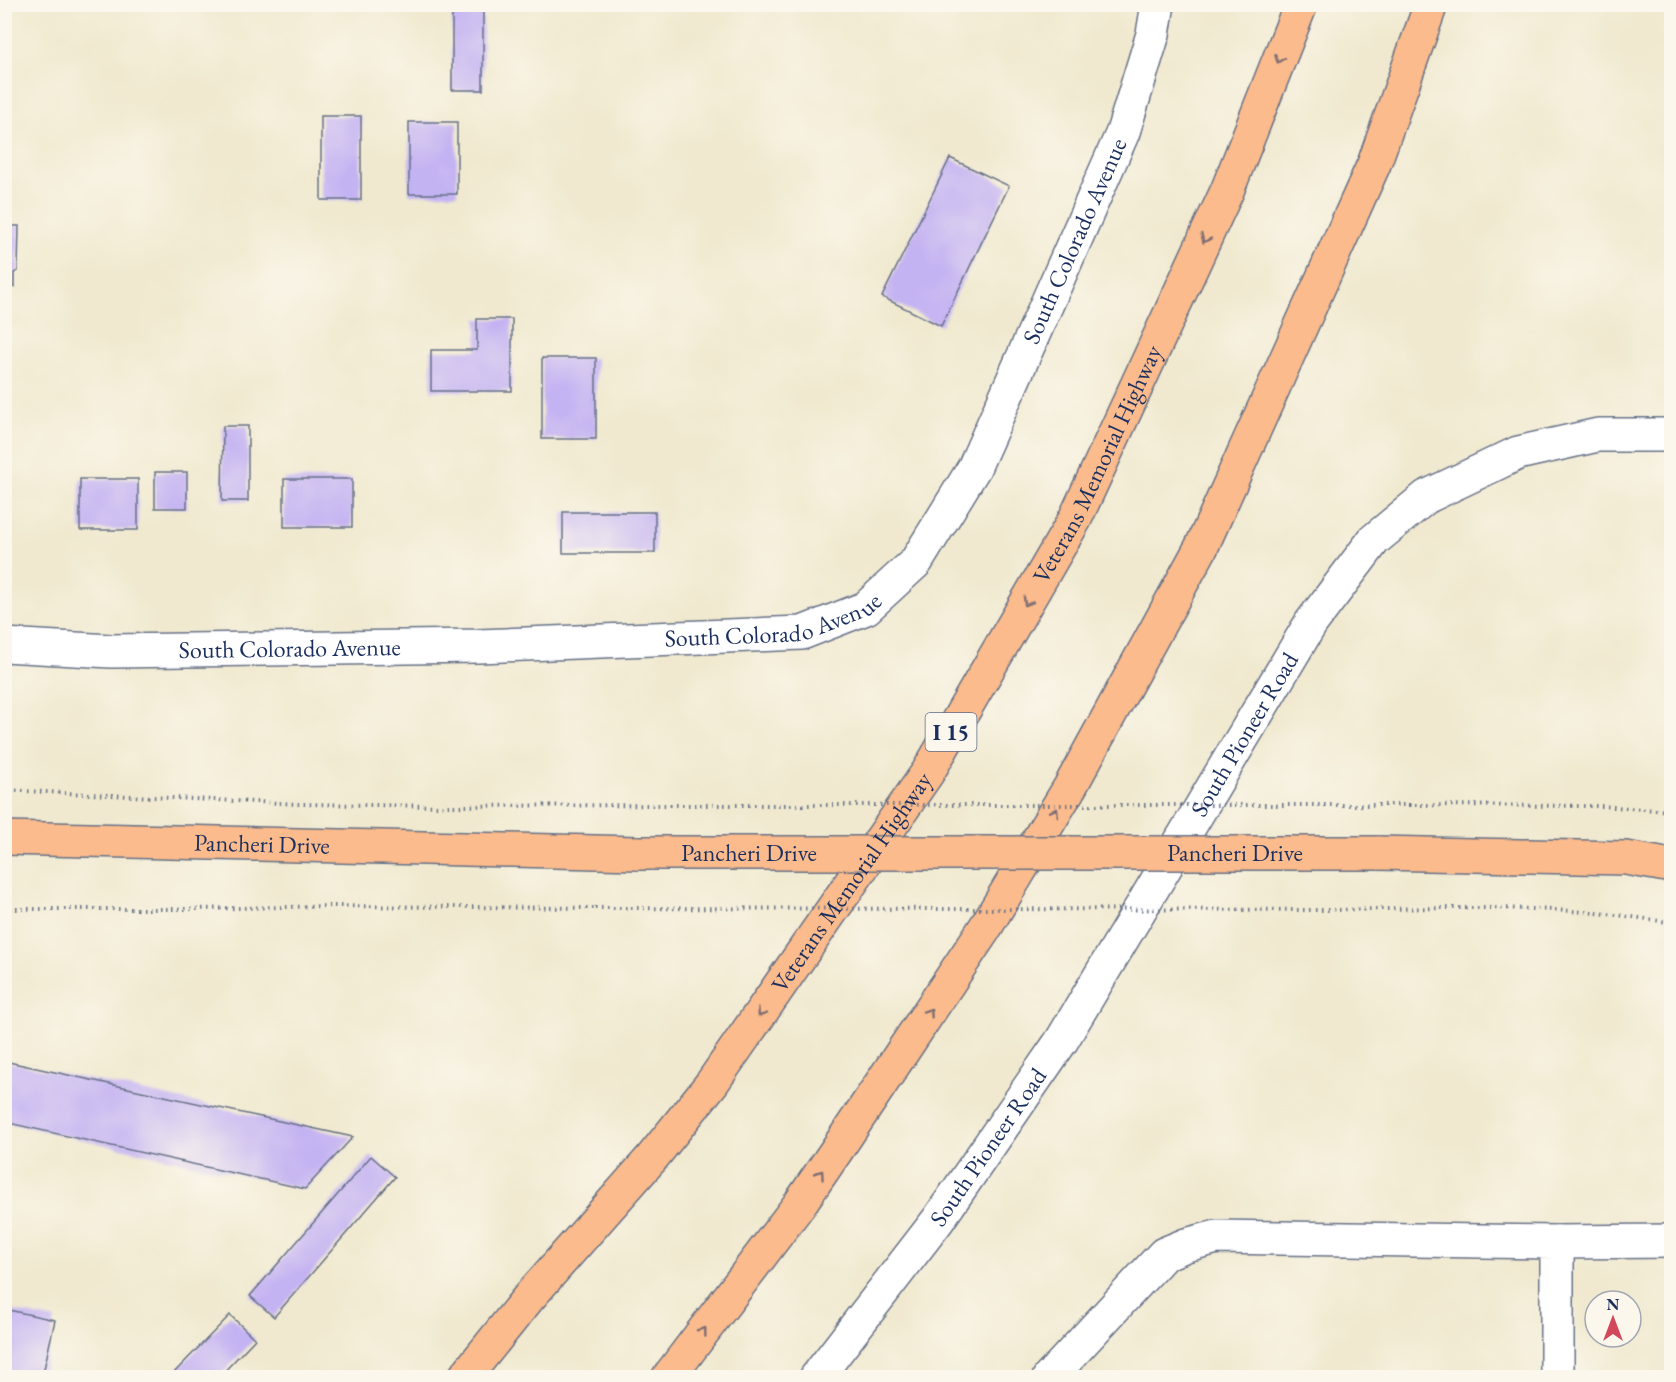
<svg xmlns="http://www.w3.org/2000/svg" width="1676" height="1382" viewBox="0 0 1676 1382" font-family="'EB Garamond',serif">
	<rect width="100%" height="100%" fill="#fbf7ec"/>
	<filter id="ink" filterUnits="userSpaceOnUse"><feTurbulence type="fractalNoise" baseFrequency=".0167" numOctaves="2"/><feDisplacementMap in="SourceGraphic" scale="12" xChannelSelector="R" yChannelSelector="G"/><feConvolveMatrix kernelMatrix="1 2 1 2 8 2 1 2 1" color-interpolation-filters="sRGB"/></filter>
	<filter id="wash" filterUnits="userSpaceOnUse"><feTurbulence type="fractalNoise" baseFrequency=".008" numOctaves="4" result="noise"/><feDisplacementMap in="SourceGraphic" scale="24" xChannelSelector="R" yChannelSelector="G"/><feGaussianBlur stdDeviation="1.35" result="paint"/><feColorMatrix in="noise" values="0 0 0 0 0 0 0 0 0 0 0 0 0 0 0 0 0 1.4 0 .05"/><feComposite in="paint" operator="in"/></filter>
	<g filter="url(#wash)">
		<rect width="100%" height="100%" fill="#f0e9cf"/>
		<g id="blocks">
			<path fill="#c4b3f2" d="M 452,4 L 483,4 L 483,90 L 452,90 Z
				M 321,116 L 361,116 L 361,200 L 321,200 Z
				M 409,122 L 457,122 L 457,194 L 409,194 Z
				M 950,158 L 1009,186 L 941,326 L 882,297 Z
				M 4,226 L 19,226 L 18,271 L 14,273 L 14,287 L 4,287 Z
				M 477,319 L 512,319 L 512,391 L 431,391 L 431,350 L 477,350 Z
				M 542,358 L 596,358 L 596,439 L 542,439 Z
				M 223,426 L 248,426 L 248,501 L 222,501 Z
				M 155,472 L 187,472 L 187,508 L 155,508 Z
				M 80,479 L 138,479 L 138,530 L 80,530 Z
				M 284,479 L 352,479 L 352,527 L 284,527 Z
				M 563,512 L 655,512 L 655,553 L 563,553 Z
				M 4,1061 L 353,1137 L 305,1189 L 4,1122 Z
				M 371,1156 L 395,1177 L 274,1317 L 250,1296 Z
				M 4,1309 L 55,1320 L 42,1378 L 4,1378 Z
				M 230,1315 L 255,1339 L 218,1378 L 169,1378 Z"/>
		</g>
	</g>
	<g filter="url(#ink)">
		<use href="#blocks" fill-opacity="0" stroke="#667086" stroke-width="1.5"/>
		<g fill="none" stroke-linecap="round" stroke-linejoin="round">
			<g stroke="#667086" stroke-width="36">
				<g id="minor">
					<path id="s1" d="M 4,645 L 111,651 L 478,646 L 802,633 L 866,608 L 916,562 L 974,468 L 1123,132 L 1153,34 L 1158,4"/>
					<path d="M 1557,1242 L 1672,1241"/>
					<path id="s2" d="M 816,1378 L 938,1220 L 1062,1040 L 1311,623 L 1374,540 L 1426,497 L 1518,453 L 1598,435 L 1672,435"/>
					<path d="M 1049,1378 L 1164,1254 L 1186,1245 L 1217,1237 L 1557,1242 L 1557,1378"/>
				</g>
			</g>
			<g stroke="#667086" stroke-width="36">
				<g id="major">
					<path id="s3" d="M 4,838 L 638,853"/>
					<path d="M 1377,853 L 1626,858 L 1672,866"/>
				</g>
			</g>
			<g stroke="#667086" stroke-width="36">
				<g id="highway">
					<path id="s4" d="M 464,1378 L 530,1296 L 651,1159 L 712,1083 L 928,772 L 1075,519 L 1227,191 L 1301,4"/>
					<path d="M 668,1378 L 799,1205 L 836,1151 L 985,928 L 1070,787 L 1202,546 L 1374,164 L 1431,4"/>
				</g>
			</g>
			<path stroke="#667086" stroke-width="4" stroke-dasharray="1.5 4.5" stroke-linecap="butt" d="M 4,790 L 299,804 L 441,806 L 670,805
				M 1409,805 L 1600,806 L 1672,811
				M 4,909 L 193,909 L 329,906 L 595,908
				M 1333,910 C 1446,908 1559,903 1672,923"/>
			<use href="#minor" stroke="#fff" stroke-width="33"/>
			<use href="#major" stroke="#fbbb8c" stroke-width="33"/>
			<use href="#highway" stroke="#fbbb8c" stroke-width="33"/>
			<g stroke="#667086" stroke-width="36" stroke-linecap="butt">
				<g id="major-bridge">
					<path id="s5" d="M 638,853 L 1377,853"/>
				</g>
			</g>
			<path stroke="#667086" stroke-width="4" stroke-dasharray="1.5 4.5" stroke-linecap="butt" d="M 670,805 L 1409,805
				M 595,908 L 1333,910"/>
			<use href="#major-bridge" stroke="#fbbb8c" stroke-width="33"/>
		</g>
		<defs><path id="oneway-chevron" d="M-2-3.5L2.5 0L-2 3.5" fill="none" stroke-width="1.6" stroke-linecap="round" stroke-linejoin="round" transform="scale(1.5)"/></defs>
		<g stroke="#806e73">
			<use href="#oneway-chevron" transform="translate(1279 59) rotate(111)"/>
			<use href="#oneway-chevron" transform="translate(1205 239) rotate(115)"/>
			<use href="#oneway-chevron" transform="translate(1027 602) rotate(120)"/>
			<use href="#oneway-chevron" transform="translate(1055 812) rotate(-59)"/>
			<use href="#oneway-chevron" transform="translate(929 1012) rotate(-56)"/>
			<use href="#oneway-chevron" transform="translate(761 1013) rotate(125)"/>
			<use href="#oneway-chevron" transform="translate(820 1174) rotate(-55)"/>
			<use href="#oneway-chevron" transform="translate(703 1331) rotate(-53)"/>
		</g>
	</g>
	<g text-anchor="middle" stroke-width="6" stroke-linejoin="round" paint-order="stroke">
		<rect fill="#fbf7ec" stroke="#5e6b89" stroke-width="1.5" x="925.5" y="713" width="51" height="38" rx="4.5"/>
		<g font-size="22" font-weight="bold" fill="#1b2f5e">
			<text x="951" y="740">I 15</text>
		</g>
		<g font-size="24" fill="#1b2f5e" stroke="#fbf7ec">
			<text dy="8" stroke="none"><textPath href="#s1" startOffset="1294">South Colorado Avenue</textPath></text>
			<text dy="8" stroke="none"><textPath href="#s4" startOffset="1116">Veterans Memorial Highway</textPath></text>
			<text dy="8" stroke="none"><textPath href="#s1" startOffset="772">South Colorado Avenue</textPath></text>
			<text dy="8" stroke="none"><textPath href="#s1" startOffset="286">South Colorado Avenue</textPath></text>
			<text dy="8" stroke="none"><textPath href="#s2" startOffset="774">South Pioneer Road</textPath></text>
			<text dy="8" stroke="none"><textPath href="#s3" startOffset="258">Pancheri Drive</textPath></text>
			<text dy="8" stroke="none"><textPath href="#s5" startOffset="111">Pancheri Drive</textPath></text>
			<text dy="8" stroke="none"><textPath href="#s5" startOffset="597">Pancheri Drive</textPath></text>
			<text dy="8" stroke="none"><textPath href="#s4" startOffset="630">Veterans Memorial Highway</textPath></text>
			<text dy="8" stroke="none"><textPath href="#s2" startOffset="288">South Pioneer Road</textPath></text>
		</g>
	</g>
	<rect width="1676" height="1382" fill="none" stroke="#fbf7ec" stroke-width="24"/>
	<g transform="translate(1613 1319)"><circle r="28" fill="#fbf7ec" stroke="#a1a7b3" stroke-width="1.5"/>
	<path d="M0-4.5L10 22L0 15L-10 22Z" fill="#d1495b"/>
	<text y="-9" font-size="16" font-weight="bold" text-anchor="middle" fill="#1b2f5e">N</text>
	</g>
</svg>
